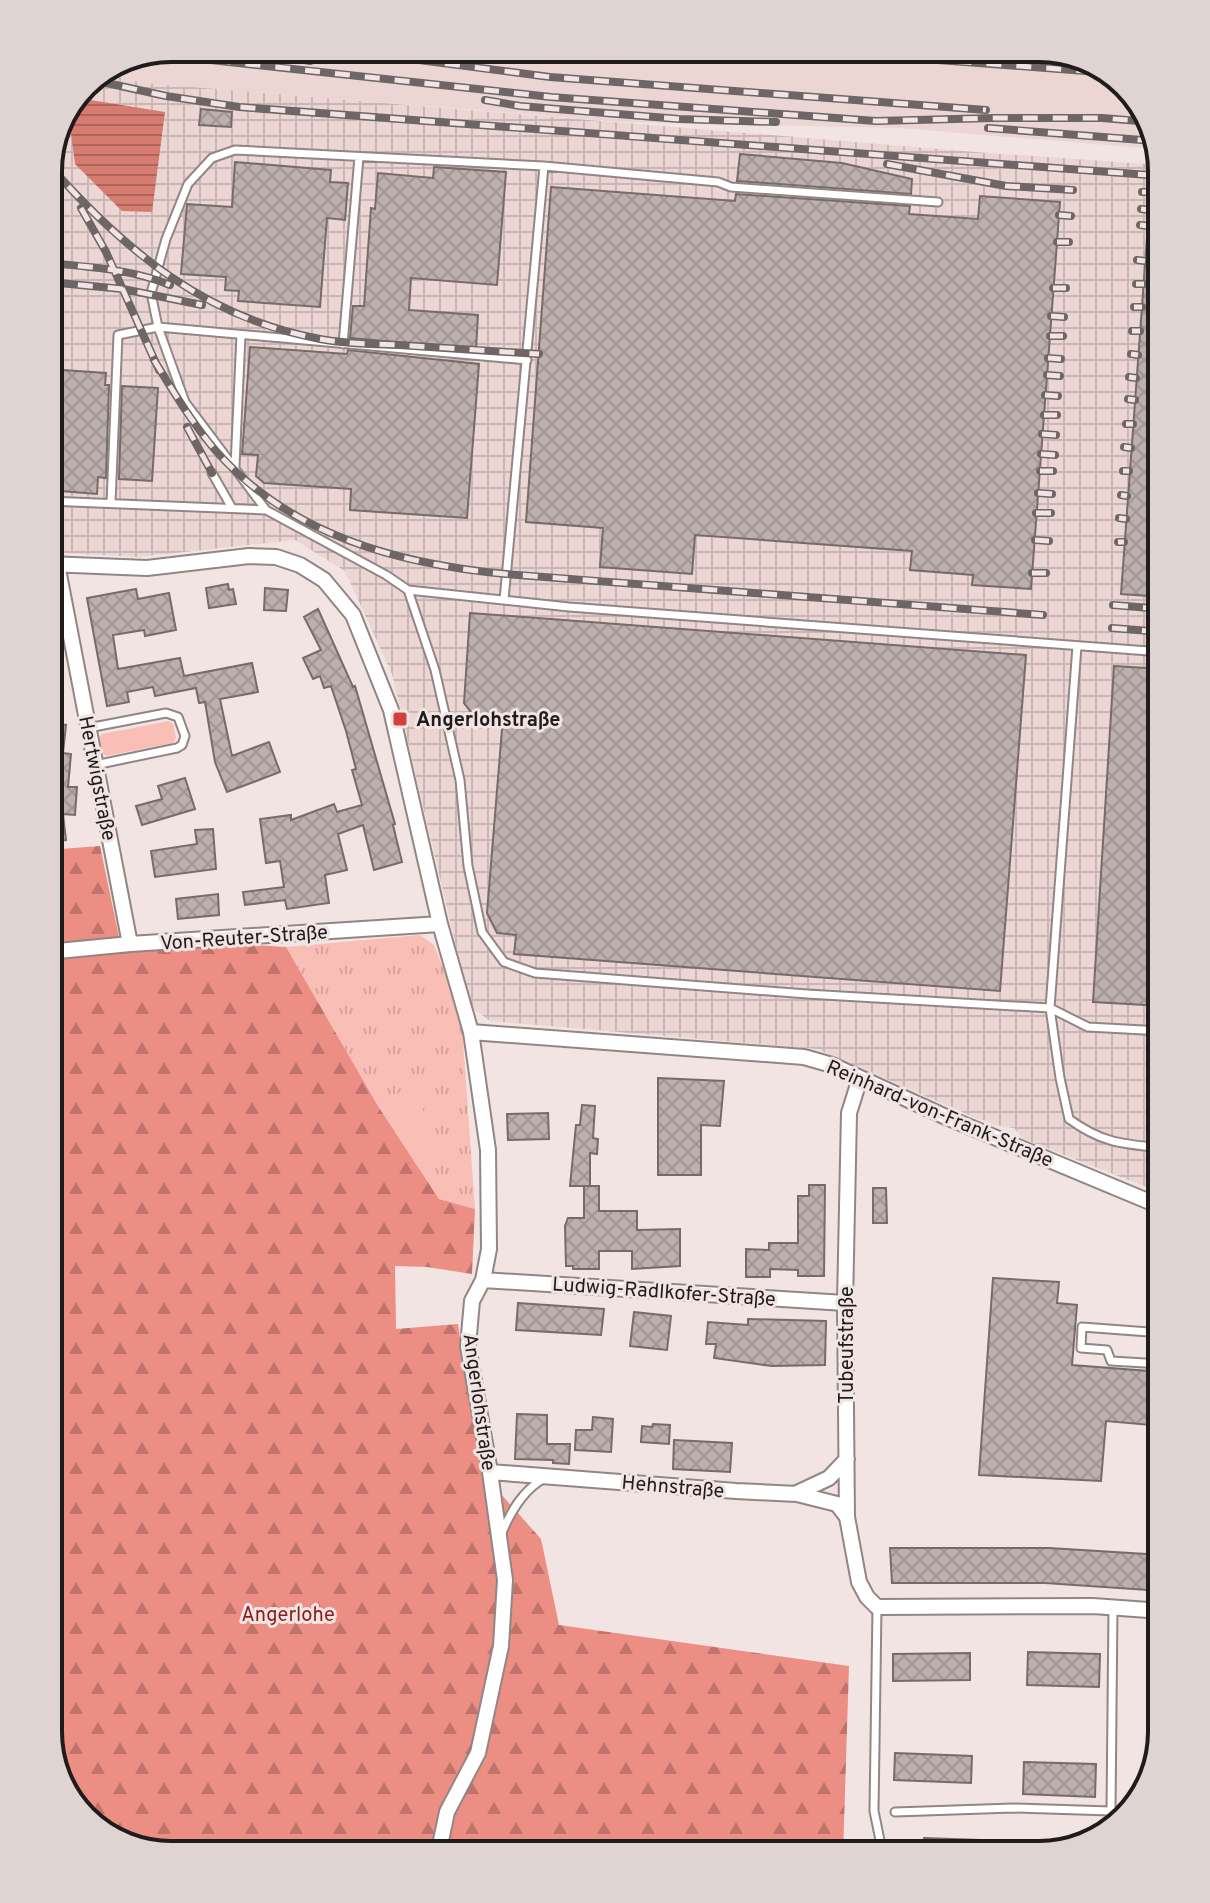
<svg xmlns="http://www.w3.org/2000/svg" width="1210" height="1903" viewBox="0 0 1210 1903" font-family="Overpass,sans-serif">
	<defs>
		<pattern id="industrial-grid" width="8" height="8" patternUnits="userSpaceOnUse" patternTransform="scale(2)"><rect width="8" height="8" fill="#ecd6d3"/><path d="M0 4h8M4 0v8" fill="none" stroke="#cab7b5"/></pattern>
		<pattern id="grass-tufts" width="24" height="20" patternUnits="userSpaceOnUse" patternTransform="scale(2)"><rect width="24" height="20" fill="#f9bfb7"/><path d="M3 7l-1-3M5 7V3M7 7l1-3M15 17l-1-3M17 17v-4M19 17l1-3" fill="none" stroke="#d5a49d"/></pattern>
		<pattern id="forest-firs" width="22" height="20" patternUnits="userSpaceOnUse" patternTransform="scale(2)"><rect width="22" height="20" fill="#ec8e83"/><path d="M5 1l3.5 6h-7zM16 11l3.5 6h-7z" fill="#bf736a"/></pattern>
		<pattern id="water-rules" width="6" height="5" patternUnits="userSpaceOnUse" patternTransform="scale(2)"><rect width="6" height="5" fill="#d67b70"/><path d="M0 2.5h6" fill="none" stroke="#ad645b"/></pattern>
		<pattern id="building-cross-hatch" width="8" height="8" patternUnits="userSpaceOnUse" patternTransform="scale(2)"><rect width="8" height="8" fill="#bcafad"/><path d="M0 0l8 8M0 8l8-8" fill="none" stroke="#a19694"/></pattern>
	</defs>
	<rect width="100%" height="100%" fill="#f1e4e2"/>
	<path fill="#ecd6d3" d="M 171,48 L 1048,48 L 1108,69 L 1149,116 L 1157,149 L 900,128 L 620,122 L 143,83 L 107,74 Z"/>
	<path fill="url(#industrial-grid)" d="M 107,74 L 143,83 L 975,152 L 1161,165 L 1162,1193 L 1023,1139 L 1014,1128 L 988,1124 L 988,1121 L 978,1119 L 817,1049 L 490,1021 L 470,1006 L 392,674 L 345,571 L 295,540 L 138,557 L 48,552 L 48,163 L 84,84 Z"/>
	<path fill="url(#grass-tufts)" d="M 420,935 L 434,945 L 461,1013 L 475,1209 L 439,1199 L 378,1106 L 286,947 Z"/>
	<path fill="url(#forest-firs)" d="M 100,846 L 119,937 L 286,947 L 378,1106 L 439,1199 L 475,1209 L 472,1274 L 427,1267 L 395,1266 L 396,1329 L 458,1324 L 466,1384 L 484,1475 L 541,1539 L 559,1625 L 849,1666 L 843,1855 L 456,1855 L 446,1852 L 444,1855 L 163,1855 L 103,1835 L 61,1787 L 48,1732 L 48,850 Z"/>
	<path fill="#f9bfb7" d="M 169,721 L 173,724 L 176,738 L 173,743 L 106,756 L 102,753 L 99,737 L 102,734 Z
		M 408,1083 L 425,1114 L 437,1144 L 417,1166 L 382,1111 Z"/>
	<path fill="url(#water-rules)" d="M 78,98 L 165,112 L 152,212 L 122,211 L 75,164 L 69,118 Z"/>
	<path fill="url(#building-cross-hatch)" stroke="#776b6a" stroke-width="2" d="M 201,109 L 232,112 L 231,127 L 199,125 Z
		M 740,154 L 842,163 L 912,179 L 911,194 L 737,181 Z
		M 235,162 L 331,170 L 330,182 L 348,183 L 345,220 L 327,218 L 320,307 L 238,301 L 239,291 L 225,290 L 226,277 L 181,274 L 187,204 L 232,207 Z
		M 434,167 L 506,172 L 497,285 L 411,278 L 409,310 L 478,315 L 476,349 L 350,338 L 353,306 L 364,306 L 371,208 L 375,209 L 378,173 L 433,178 Z
		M 1151,183 L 1162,183 L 1162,597 L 1121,594 Z
		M 551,187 L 735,201 L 736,194 L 910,206 L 909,214 L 978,219 L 980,196 L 1060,202 L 1031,589 L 972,585 L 973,575 L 910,570 L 912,551 L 695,535 L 692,574 L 600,567 L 603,528 L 526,522 Z
		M 250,347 L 347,354 L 348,350 L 479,364 L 467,518 L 350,510 L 351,489 L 264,483 L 256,476 L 258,455 L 242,454 Z
		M 48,369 L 106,373 L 105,385 L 109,385 L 106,478 L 98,477 L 97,494 L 48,490 Z
		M 122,386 L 158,388 L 152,481 L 119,479 Z
		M 228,584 L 229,590 L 233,589 L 236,604 L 209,608 L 206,588 Z
		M 265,588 L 288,590 L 286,611 L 264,610 Z
		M 136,589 L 138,599 L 169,593 L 176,630 L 145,636 L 144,630 L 113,635 L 118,669 L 180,658 L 184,676 L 252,663 L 258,692 L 220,699 L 232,756 L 269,742 L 280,772 L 227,792 L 215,762 L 205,702 L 199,703 L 196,688 L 155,696 L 153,687 L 127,692 L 129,702 L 107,706 L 87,598 Z
		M 318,609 L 353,687 L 355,686 L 395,824 L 393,825 L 402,862 L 374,870 L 363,825 L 338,834 L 347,870 L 325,875 L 329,903 L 287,909 L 285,900 L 245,905 L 243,892 L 284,887 L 280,861 L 266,863 L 260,819 L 291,815 L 291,820 L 334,804 L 337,812 L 362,805 L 352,770 L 356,769 L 346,731 L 331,686 L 324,688 L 320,676 L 313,679 L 303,658 L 321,650 L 304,617 Z
		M 470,613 L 1026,655 L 1000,991 L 514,954 L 516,935 L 497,933 L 487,913 L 503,717 L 473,715 L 464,703 Z
		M 1114,666 L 1162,669 L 1162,1006 L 1093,1002 Z
		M 48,723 L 66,725 L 63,753 L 71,754 L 68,787 L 77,787 L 75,815 L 63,814 L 66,840 L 48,842 Z
		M 185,778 L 195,809 L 142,825 L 136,806 L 162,799 L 158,786 Z
		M 213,829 L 216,869 L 155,877 L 151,851 L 197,844 L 195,830 Z
		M 218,894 L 219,915 L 178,919 L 176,899 Z
		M 658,1078 L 724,1081 L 720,1126 L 701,1125 L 701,1175 L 658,1175 Z
		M 582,1105 L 595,1106 L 593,1138 L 598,1139 L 597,1154 L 590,1153 L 590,1186 L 570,1186 L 576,1125 L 580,1125 Z
		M 548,1113 L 549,1139 L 508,1140 L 507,1114 Z
		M 809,1185 L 825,1185 L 824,1276 L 798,1276 L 798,1270 L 770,1269 L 770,1277 L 746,1277 L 746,1249 L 769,1250 L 769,1243 L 798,1243 L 798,1196 L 809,1196 Z
		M 584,1186 L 599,1186 L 599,1211 L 637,1211 L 637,1230 L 680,1229 L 680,1266 L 632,1269 L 632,1251 L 599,1251 L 599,1269 L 573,1269 L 573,1266 L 566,1266 L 565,1226 L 568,1218 L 584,1218 Z
		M 873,1188 L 886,1188 L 887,1223 L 873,1223 Z
		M 993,1278 L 1059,1282 L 1057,1303 L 1077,1305 L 1072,1365 L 1162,1372 L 1162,1426 L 1106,1421 L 1101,1481 L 979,1475 Z
		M 518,1303 L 604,1309 L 601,1335 L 516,1330 Z
		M 634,1312 L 671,1316 L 667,1350 L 630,1346 Z
		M 748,1319 L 826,1321 L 825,1365 L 772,1366 L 714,1358 L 716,1344 L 706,1344 L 708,1322 L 748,1325 Z
		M 517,1414 L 547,1415 L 547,1444 L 570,1444 L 569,1464 L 553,1463 L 553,1460 L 515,1459 Z
		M 593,1417 L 613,1419 L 611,1452 L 575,1450 L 576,1430 L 592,1430 Z
		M 653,1424 L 670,1425 L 669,1444 L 641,1442 L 642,1426 L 652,1427 Z
		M 674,1440 L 732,1443 L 730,1472 L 673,1469 Z
		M 890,1548 L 1049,1548 L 1162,1555 L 1162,1591 L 1045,1583 L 892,1583 Z
		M 1028,1652 L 1100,1654 L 1099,1687 L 1027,1685 Z
		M 970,1653 L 970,1680 L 893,1681 L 893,1654 Z
		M 895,1753 L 972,1756 L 971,1783 L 894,1780 Z
		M 1024,1762 L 1096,1764 L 1095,1797 L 1023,1794 Z
		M 924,1838 L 980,1840 L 979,1855 L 924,1855 Z
		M 1030,1840 L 1076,1842 L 1077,1846 L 1030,1855 Z"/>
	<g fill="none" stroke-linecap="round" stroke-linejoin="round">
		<g stroke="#928684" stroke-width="11">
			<path id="service" d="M 343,344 L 359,157
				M 235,466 L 241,335
				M 212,473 L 232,508
				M 48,501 L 266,510 L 386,575 L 408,590 L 435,670 L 460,780 L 468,866 L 482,932 L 504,962 L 535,973 L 807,994 L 1050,1008 L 1088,1027 L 1162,1031
				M 111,503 L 118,335 L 158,327 L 527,360
				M 266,510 L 185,402 L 158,327 L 151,293 L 166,239 L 188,184 L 212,158 L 235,150 L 544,166 L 718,182 L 731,187 L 938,202
				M 408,590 L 569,607 L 1162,652
				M 504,600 L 544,166
				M 1077,646 L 1050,1008 L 1060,1078 L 1069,1119 C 1102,1143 1122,1144 1162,1148
				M 88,728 L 166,713 L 178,717 L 185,736 L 182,745 L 177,748 L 95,765
				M 1162,1364 L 1111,1361 L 1107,1350 L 1081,1348 L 1082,1327 L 1162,1333
				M 501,1535 C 510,1513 522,1491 543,1479
				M 877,1607 L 874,1811 L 883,1855
				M 1111,1811 L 1128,1812
				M 895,1812 L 1013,1808 L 1111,1811 L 1113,1607
				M 994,1855 L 995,1848"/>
		</g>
		<g stroke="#928684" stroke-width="18">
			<path id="minor" d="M 48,564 L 147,568 L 249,556 L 276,557 L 300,565 L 324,580 L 353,615 L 391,710 L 440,924 L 471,1032 L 488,1150 L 489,1249 L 483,1280 L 472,1301 L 468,1346 L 490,1472 L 505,1580 L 501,1646 L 478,1753 L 447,1812 L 438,1855
				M 57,564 L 130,944
				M 48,952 L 130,944 L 440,924
				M 471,1032 L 804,1057 L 832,1065 L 946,1117 L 1162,1207
				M 860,1078 L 849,1113 L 845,1303 L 847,1517 L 859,1582 L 867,1597 L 877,1607 L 1093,1606 L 1162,1611
				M 483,1280 L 845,1303
				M 490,1472 L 736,1491 L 797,1494 L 837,1504 L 847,1517
				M 797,1493 L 829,1478 L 847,1459"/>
		</g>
		<use href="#service" stroke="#fff" stroke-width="7"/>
		<use href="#minor" stroke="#fff" stroke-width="14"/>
		<g stroke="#6e6665" stroke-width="8">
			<path id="rail" d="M 239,48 L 310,61
				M 326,48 L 550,77 L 986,110
				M 777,48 L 1112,73
				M 156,54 L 551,97 L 876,121 L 994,118 L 1102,118 L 1151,122
				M 93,80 L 166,96 L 239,107 L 1162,176
				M 485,100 L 520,106 L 679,119 L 776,122
				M 988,128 L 1155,141
				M 48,164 C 124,250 205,318 320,339 C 346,344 372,344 399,345 C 445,348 492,351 539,354
				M 887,164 L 1006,186 L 1073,190
				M 1142,192 L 1151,192
				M 81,208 L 106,252 L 159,370
				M 1141,209 L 1149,210
				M 1059,215 L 1071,216
				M 1140,225 L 1148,226
				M 1057,242 L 1069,242
				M 1137,260 L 1145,261
				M 48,263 C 90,267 131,269 170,285
				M 48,282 L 123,289 L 202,305
				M 1136,284 L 1144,284
				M 1053,288 L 1066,288
				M 1134,307 L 1142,307
				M 1051,316 L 1064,317
				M 1132,331 L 1140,331
				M 1050,336 L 1063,336
				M 1131,354 L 1138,355
				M 1048,358 L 1061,359
				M 154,360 C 173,391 192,423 216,451 C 290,535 398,564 506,574 L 1043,615
				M 1047,375 L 1060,376
				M 1129,377 L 1136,378
				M 1045,395 L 1058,396
				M 1128,399 L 1135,400
				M 1044,415 L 1057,415
				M 1126,424 L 1133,424
				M 187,427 L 212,473
				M 1042,434 L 1056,435
				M 1124,447 L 1131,448
				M 1041,454 L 1055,455
				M 1040,471 L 1053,471
				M 1123,471 L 1129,471
				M 1038,493 L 1052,494
				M 1121,495 L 1127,496
				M 1036,513 L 1051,513
				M 1119,518 L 1126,519
				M 1035,540 L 1049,541
				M 1118,542 L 1124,542
				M 1032,573 L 1046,573
				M 1113,605 L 1162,609
				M 1112,628 L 1162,632"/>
		</g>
		<use href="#rail" stroke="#f1e4e2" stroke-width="5" stroke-dasharray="15" stroke-linecap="butt"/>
	</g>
	<rect fill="#d1433a" stroke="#f1e4e2" stroke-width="3" x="392" y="711" width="16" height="16" rx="4"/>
	<g text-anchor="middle" stroke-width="6" stroke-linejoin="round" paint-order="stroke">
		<g font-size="20" font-weight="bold" fill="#211c1c" stroke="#f1e4e2" text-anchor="start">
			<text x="416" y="726">Angerlohstraße</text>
		</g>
		<g font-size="20" fill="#211c1c" stroke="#f1e4e2">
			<text transform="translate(98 778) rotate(79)" y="7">Hertwigstraße</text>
			<text transform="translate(244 937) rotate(-4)" y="7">Von-Reuter-Straße</text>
			<text transform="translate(940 1113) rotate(23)" y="7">Reinhard-von-Frank-Straße</text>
			<text transform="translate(664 1291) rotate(4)" y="7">Ludwig-Radlkofer-Straße</text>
			<text transform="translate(846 1345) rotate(-90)" y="7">Tubeufstraße</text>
			<text transform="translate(480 1402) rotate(82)" y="7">Angerlohstraße</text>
			<text transform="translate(673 1486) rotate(5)" y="7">Hehnstraße</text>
		</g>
		<g font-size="20" fill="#8a1c19" stroke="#f1e4e2">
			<text x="288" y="1621">Angerlohe</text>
		</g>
	</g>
	<path d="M0 0H1210V1903H0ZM171 62H1039A109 109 0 0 1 1148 171V1732A109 109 0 0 1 1039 1841H171A109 109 0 0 1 62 1732V171A109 109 0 0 1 171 62Z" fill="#e0d4d2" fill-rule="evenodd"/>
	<path fill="none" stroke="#211c1c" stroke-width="4" d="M171 62H1039A109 109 0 0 1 1148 171V1732A109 109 0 0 1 1039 1841H171A109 109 0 0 1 62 1732V171A109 109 0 0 1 171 62Z"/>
</svg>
